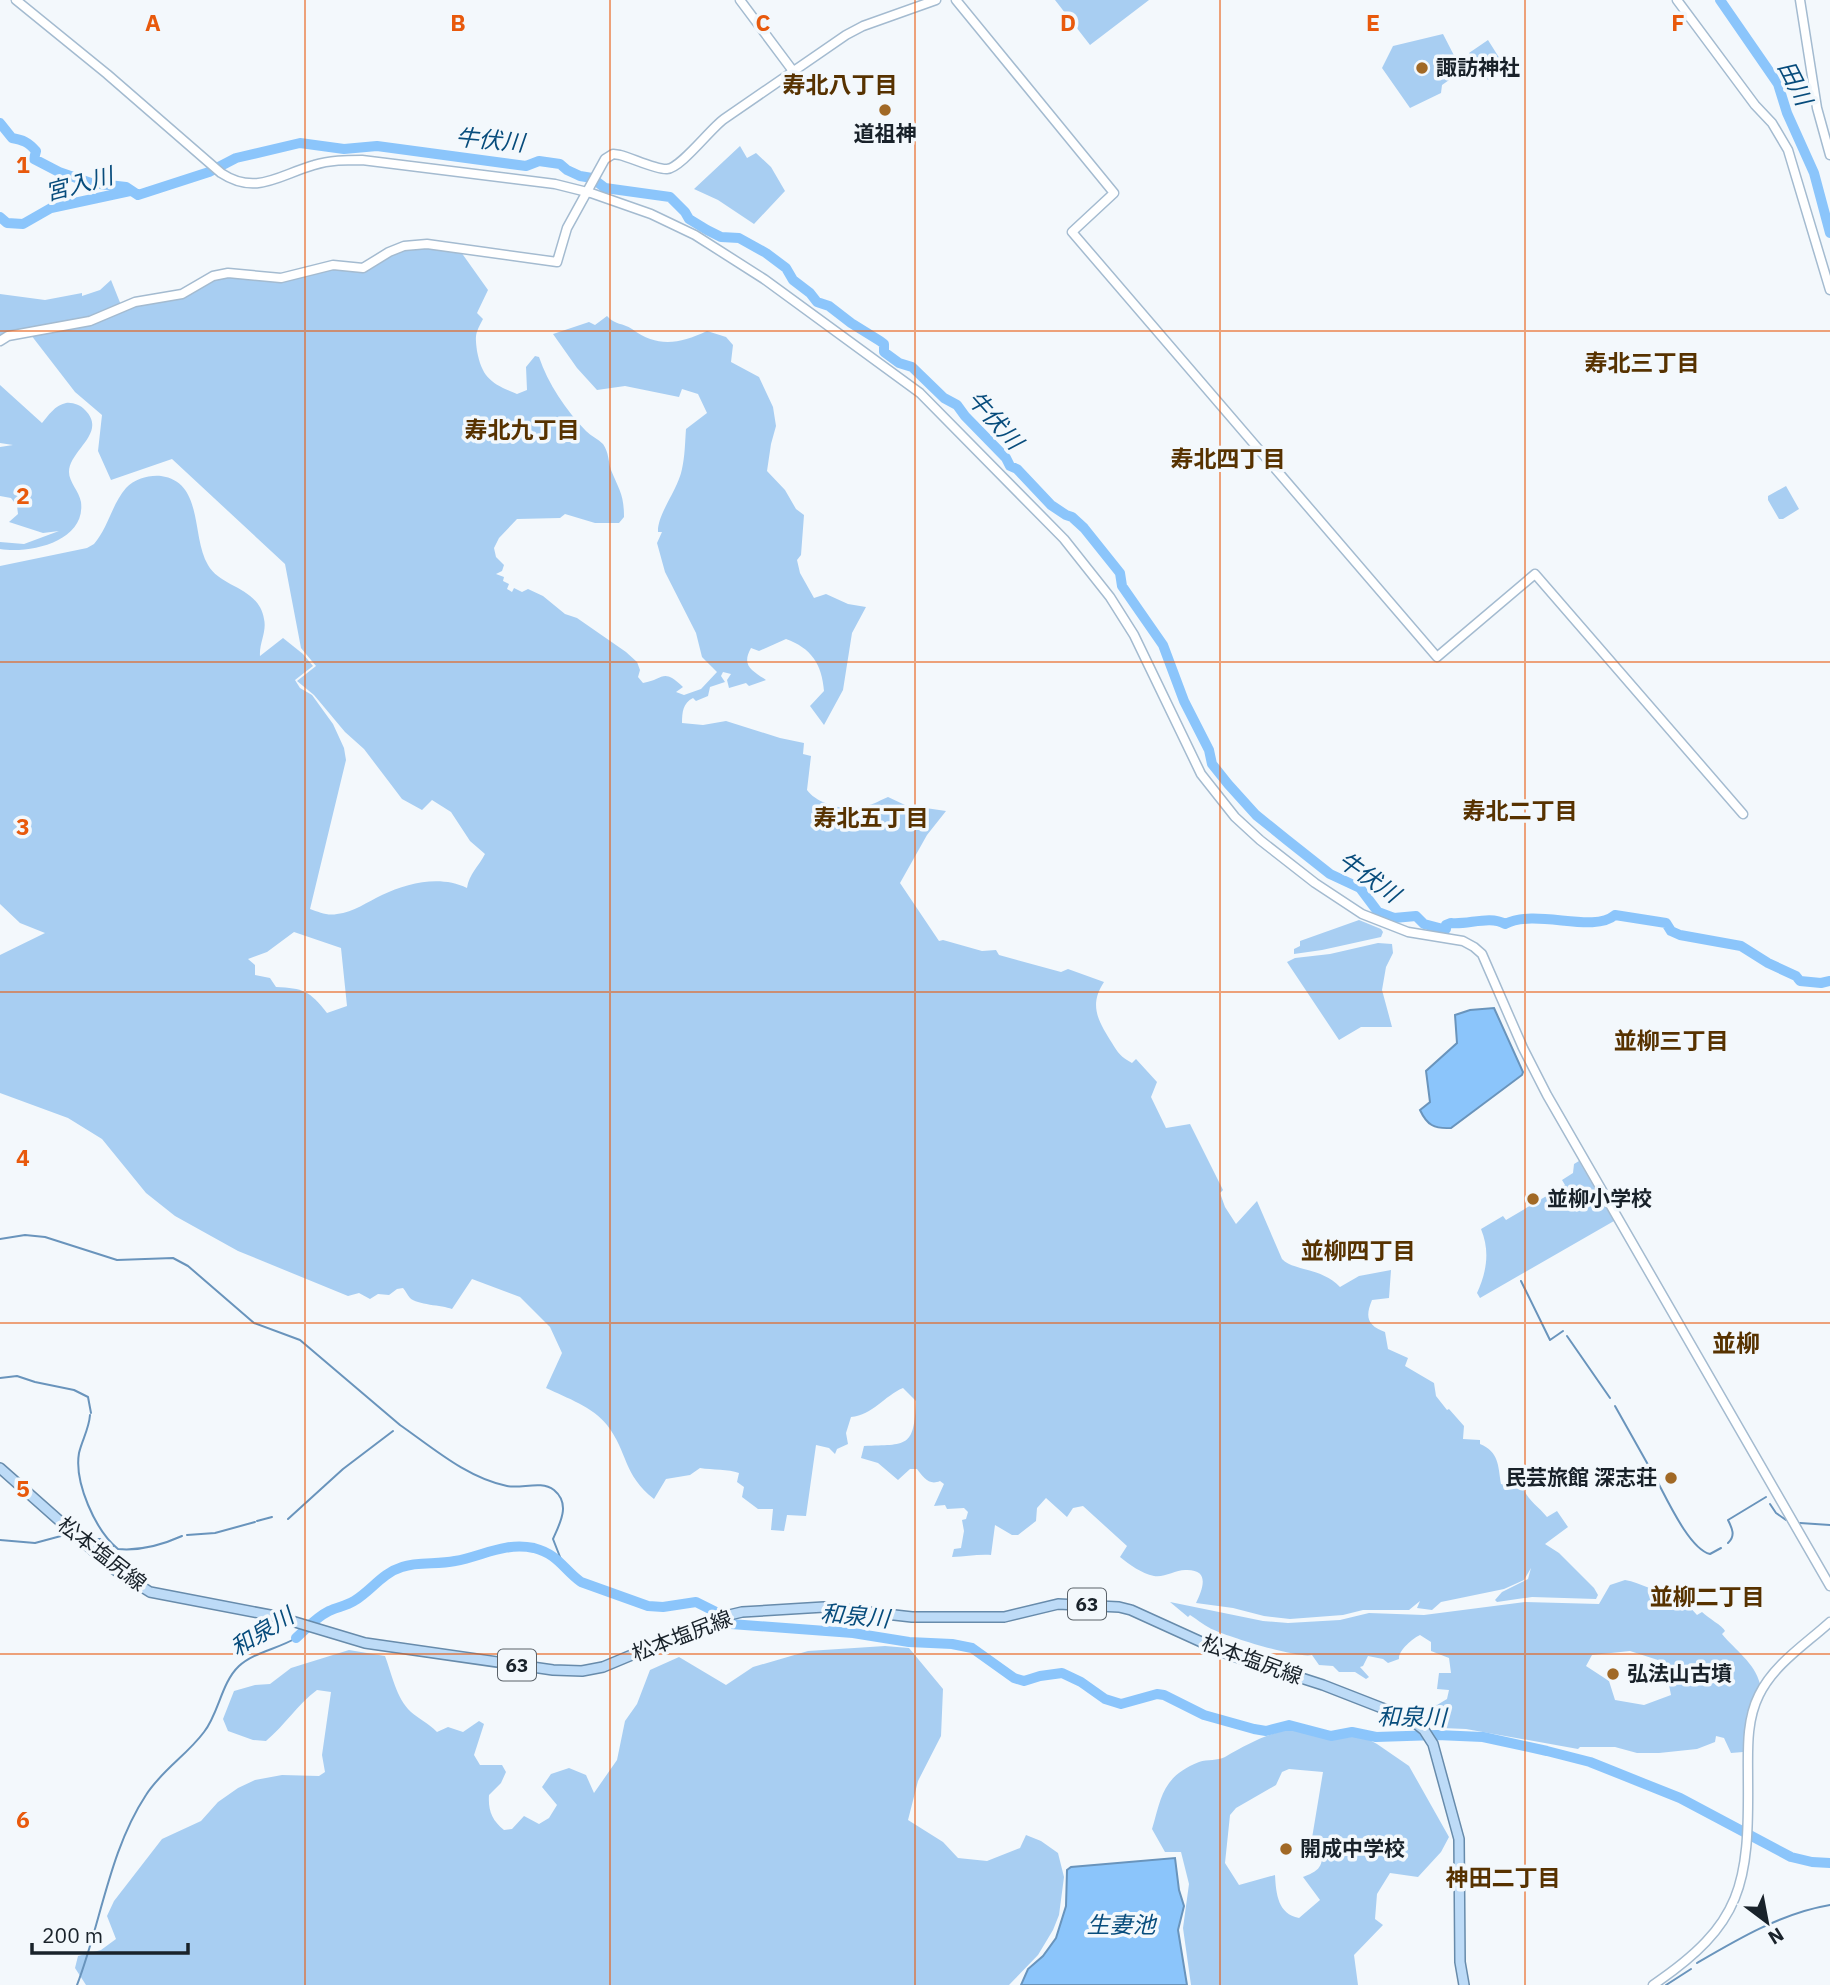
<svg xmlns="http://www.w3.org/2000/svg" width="1830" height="1985" viewBox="0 0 1830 1985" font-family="'IBM Plex Sans','Noto Sans JP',sans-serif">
	<rect width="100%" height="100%" fill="#f3f8fc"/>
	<path fill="#a8cef2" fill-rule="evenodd" d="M 1055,0 L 1149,0 L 1090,45 Z
		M 1443,34 L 1462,71 L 1442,85 L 1441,93 L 1410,108 L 1382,68 L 1393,46 Z
		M 1488,40 L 1505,67 L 1505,70 L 1490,80 L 1486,79 L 1469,53 Z
		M 740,146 L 747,158 L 756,153 L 771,167 L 785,191 L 754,224 L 718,200 L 694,189 Z
		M 416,247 L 439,247 L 461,252 L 488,290 L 477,313 L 483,319 C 475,334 475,335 477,351 C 482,378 492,384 517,394 L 527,390 L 526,367 L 535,356 L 539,357 C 548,384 566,410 586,431 C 591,436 598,439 603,444 C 609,453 608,460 611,470 C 619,490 624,494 624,517 L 619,523 L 595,523 L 565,514 L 560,518 L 517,519 L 499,538 L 494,548 L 496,557 L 504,565 L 502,571 L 496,574 L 504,577 L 503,581 L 509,584 L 507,589 L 512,592 L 514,588 L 522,592 L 528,589 L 543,596 L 565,614 L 577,618 L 626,652 L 637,662 L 640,670 L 638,677 L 643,683 C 664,680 662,667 683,687 L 676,692 L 684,695 L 701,689 L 717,672 L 702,657 L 696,633 L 665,572 L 657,543 L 662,532 L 658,532 C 657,514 678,490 682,469 C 685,456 685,442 686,429 L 707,413 L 698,394 L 682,389 L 679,397 L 625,386 L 597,390 L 577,368 L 553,334 L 589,322 L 595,325 L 607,316 C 615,325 623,323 632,329 C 658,348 679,344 707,331 L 726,337 L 733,345 L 731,362 L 759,377 L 773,407 L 776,426 L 771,444 L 767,471 L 785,490 L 796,509 L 804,515 L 801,555 L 797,560 L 800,573 L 814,598 L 826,594 L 848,604 L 866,607 L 852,633 L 843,690 L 824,725 L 810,706 L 824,691 C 822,664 811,648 786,639 L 759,651 L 751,648 C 741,666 752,670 766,680 L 749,686 L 746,683 L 729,688 L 727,680 L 731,674 L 723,672 L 721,676 L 725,682 L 710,687 L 708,696 L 696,701 L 693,698 C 683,703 682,712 682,723 L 703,725 L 726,721 L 780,738 L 804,743 L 803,754 L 811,756 L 807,790 C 817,804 844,811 861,807 C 870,806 879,801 888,797 L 905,805 L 946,811 L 927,835 L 900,883 L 939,941 L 943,940 L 982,951 L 996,950 L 999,955 L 1061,972 L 1068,969 L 1104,982 C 1088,1006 1099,1022 1112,1043 C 1118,1053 1121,1057 1132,1063 L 1136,1059 L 1157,1082 L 1151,1097 L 1166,1128 L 1190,1124 L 1223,1190 L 1220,1193 L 1225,1207 L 1236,1224 L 1257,1201 L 1282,1259 C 1293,1271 1321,1267 1340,1287 L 1359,1276 L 1391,1270 L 1389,1298 L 1372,1300 C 1365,1317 1367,1325 1385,1332 L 1388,1349 L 1408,1358 L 1405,1366 L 1434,1383 L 1436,1396 L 1447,1410 L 1449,1409 L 1464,1426 L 1463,1439 L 1480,1440 L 1480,1444 C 1499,1452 1498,1465 1501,1484 L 1524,1490 C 1529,1501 1539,1507 1547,1517 L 1557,1511 L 1568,1527 L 1545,1544 L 1559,1553 L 1594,1588 L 1598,1595 L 1596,1599 L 1532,1597 L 1497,1602 L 1495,1600 L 1502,1592 L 1528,1579 L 1531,1568 L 1524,1580 L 1504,1589 L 1441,1602 L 1432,1610 L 1417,1608 L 1420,1601 L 1409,1610 L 1363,1610 L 1343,1615 L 1290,1619 L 1264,1616 L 1233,1608 L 1196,1603 C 1202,1590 1211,1570 1187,1570 C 1176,1569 1165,1578 1154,1576 C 1141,1573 1130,1565 1120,1557 L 1127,1546 L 1083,1506 L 1073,1508 L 1067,1517 L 1046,1498 L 1037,1508 L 1036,1521 L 1018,1535 L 1012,1535 L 995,1525 L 991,1555 C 977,1554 966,1557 952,1557 L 954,1549 L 961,1548 L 964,1531 L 962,1520 L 966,1519 L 968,1512 L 964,1508 L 947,1509 L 945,1505 L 934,1506 L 944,1484 L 940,1481 C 929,1486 923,1477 917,1469 L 910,1469 L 898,1480 L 878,1463 L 861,1458 L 864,1446 C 907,1444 914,1449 916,1401 L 903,1388 C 884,1396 873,1415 851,1417 L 846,1433 L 848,1444 L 837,1449 L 835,1454 L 829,1448 L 816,1445 L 806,1516 L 787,1515 L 784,1531 L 771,1530 L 773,1509 L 758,1509 L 742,1497 L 744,1487 L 737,1482 L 739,1473 C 728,1469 713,1470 700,1468 L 690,1475 L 666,1479 L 654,1499 C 623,1475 628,1452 607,1425 C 593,1407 567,1398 546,1388 L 562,1353 L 550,1327 L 520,1297 L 472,1279 L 452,1309 C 442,1305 417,1305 410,1298 C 407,1295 406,1291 403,1288 L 397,1289 L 389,1295 L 378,1294 L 370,1299 L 359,1293 L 348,1296 L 238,1251 L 175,1216 L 146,1193 L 102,1139 L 68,1118 L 0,1093 L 0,955 L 45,933 L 20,923 L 0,904 L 0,566 L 87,548 L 94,544 C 108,528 112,504 126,488 C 135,479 148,475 161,476 C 204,482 191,537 208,565 C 221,588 259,587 264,619 C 267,632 259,643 260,656 L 283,638 L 303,654 L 313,666 L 295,680 L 300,688 L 312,695 L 333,724 L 344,748 L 346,760 L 310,909 C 319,912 327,916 337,914 C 354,912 367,902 382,895 C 408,883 440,875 467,888 C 469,874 479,866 485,854 L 470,841 L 451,812 L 432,800 L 422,810 L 402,799 L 364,749 L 345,732 L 314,695 L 297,681 L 316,666 L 301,648 L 285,564 L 172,459 L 111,480 L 98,451 L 102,415 L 75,392 L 31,335 L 228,276 L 265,280 L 329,268 L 366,270 L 387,256 ZM 294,932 L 341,948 L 347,1006 L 327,1013 C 310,991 303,988 276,987 L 270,978 L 255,975 L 255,965 L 248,959 L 267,952 Z
		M 111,280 L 121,305 L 91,318 L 0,338 L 0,294 L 45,300 L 82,293 L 82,296 L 100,290 Z
		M 0,385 L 42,423 C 48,416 55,405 66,403 C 72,402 81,405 85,410 C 108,433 69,450 69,472 C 69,482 79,491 81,502 C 86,542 29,554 0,549 L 0,542 L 24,544 L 59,531 L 43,533 L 9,522 L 18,514 L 17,506 L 11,498 L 0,496 L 0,447 L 13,445 L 0,443 Z
		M 1786,486 L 1799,509 L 1783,519 L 1779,519 L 1768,500 L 1768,496 Z
		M 1359,920 L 1381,929 L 1383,932 L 1381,937 L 1322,950 L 1294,954 L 1294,949 L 1300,946 L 1300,941 Z
		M 1378,943 L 1392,944 L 1393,953 L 1386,967 L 1382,990 L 1392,1027 L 1361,1027 L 1339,1040 L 1287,962 L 1295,958 L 1330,954 Z
		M 1579,1161 L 1614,1221 L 1480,1298 L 1477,1293 C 1487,1271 1490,1251 1481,1229 L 1503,1216 L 1506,1220 L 1565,1185 L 1562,1180 L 1573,1173 L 1574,1164 Z
		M 1625,1580 C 1643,1583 1660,1596 1677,1593 L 1697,1615 L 1702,1612 C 1708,1618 1723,1626 1725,1631 L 1722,1634 C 1735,1650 1755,1663 1760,1684 L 1747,1713 L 1743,1752 L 1731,1753 L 1724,1738 L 1716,1736 L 1715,1742 L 1697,1749 L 1659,1753 L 1637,1753 L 1615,1747 L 1580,1747 L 1578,1749 L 1466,1729 L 1442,1728 L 1438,1715 L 1429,1713 L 1431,1704 L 1437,1705 L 1447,1699 L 1449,1690 L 1437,1689 L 1439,1673 L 1451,1673 L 1449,1658 L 1431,1651 L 1431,1642 L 1420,1635 C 1413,1638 1398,1651 1399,1659 L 1388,1663 L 1383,1659 L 1368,1656 L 1363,1666 L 1360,1667 L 1369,1677 L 1366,1679 L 1355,1672 L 1339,1672 L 1333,1666 L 1319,1665 L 1312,1655 C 1299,1659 1229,1637 1214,1630 C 1206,1627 1198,1620 1190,1615 L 1188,1617 L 1170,1602 L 1263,1621 L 1288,1623 L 1340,1620 L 1369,1613 L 1424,1615 L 1525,1602 L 1599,1604 L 1610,1585 ZM 1630,1651 L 1661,1661 L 1667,1675 L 1671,1695 L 1644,1705 L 1615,1700 L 1609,1681 L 1586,1666 L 1592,1655 Z
		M 885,1646 L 909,1648 L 943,1689 L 941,1736 L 918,1781 L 908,1820 L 943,1842 L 958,1858 L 987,1861 L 1020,1848 L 1026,1835 L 1041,1841 L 1058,1853 L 1064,1877 L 1059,1915 L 1053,1930 L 1038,1955 L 1009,1985 L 86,1985 L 75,1968 L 78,1956 L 101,1950 L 116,1939 L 107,1916 L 114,1901 L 162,1839 L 201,1821 L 218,1802 L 238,1788 L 255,1780 L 282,1775 L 319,1776 L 325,1772 L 322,1755 L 331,1692 L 317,1690 C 297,1705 285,1725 266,1741 L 253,1740 L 228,1731 L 223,1719 L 234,1691 L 255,1685 L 270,1684 L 291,1668 L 349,1650 L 385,1656 C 392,1674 396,1698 411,1712 C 419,1719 428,1723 437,1732 L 448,1727 L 463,1732 L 479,1721 L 484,1724 L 474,1755 L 480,1765 L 502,1765 L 506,1772 L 501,1783 L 489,1795 C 488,1811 492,1820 504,1830 L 512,1829 L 524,1816 L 539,1824 L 549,1818 L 557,1805 L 542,1787 L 551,1774 L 569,1768 L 586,1775 L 594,1793 L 617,1760 L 625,1721 L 637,1704 L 650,1670 L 679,1657 L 726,1685 L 753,1667 L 808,1651 Z
		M 1290,1729 L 1327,1739 L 1362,1736 L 1377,1744 L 1409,1766 L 1449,1837 L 1441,1852 L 1418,1877 L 1390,1873 L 1377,1894 L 1375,1919 L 1383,1925 L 1354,1955 L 1358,1985 L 1191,1985 L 1183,1928 L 1189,1884 L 1181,1852 L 1165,1852 L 1152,1829 C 1162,1796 1162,1777 1199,1762 C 1208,1759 1217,1761 1225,1757 C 1248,1744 1264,1735 1290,1729 ZM 1289,1769 L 1323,1772 L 1311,1844 L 1324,1845 C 1321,1865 1324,1869 1303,1877 L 1320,1900 L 1299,1918 C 1278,1914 1276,1894 1275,1875 L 1239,1885 L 1225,1863 L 1230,1815 L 1236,1808 L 1276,1785 L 1282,1772 Z"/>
	<path fill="#8bc5fb" stroke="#6994bc" stroke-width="2" d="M 1494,1008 L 1523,1072 L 1522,1075 L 1451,1128 C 1434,1129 1427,1125 1420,1110 L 1430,1102 L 1426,1071 L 1457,1043 L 1455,1015 L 1470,1010 Z
		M 1175,1858 L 1179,1890 L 1184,1906 L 1178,1930 L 1187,1985 L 1021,1985 L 1028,1969 L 1043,1956 L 1056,1938 L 1066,1906 L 1067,1870 L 1071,1867 Z"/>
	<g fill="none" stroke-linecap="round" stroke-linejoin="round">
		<path stroke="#6994bc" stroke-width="2" d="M 0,1239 L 25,1235 L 45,1237 L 117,1260 L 173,1258 L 188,1266 L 254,1323 L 300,1340 L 400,1425
			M 1521,1281 L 1550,1340 L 1563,1331
			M 1567,1336 L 1610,1398
			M 0,1378 L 17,1376 L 35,1382 L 74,1390 L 88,1397 L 91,1413
			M 1615,1406 L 1651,1470
			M 90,1415 C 89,1429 82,1440 79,1453 C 74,1482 95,1530 118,1549
			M 400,1425 C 433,1448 467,1478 507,1486 C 522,1489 541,1480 554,1490 C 571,1504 560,1523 553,1539 L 562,1562
			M 1655,1477 C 1666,1497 1689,1549 1710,1554 L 1721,1548
			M 1770,1504 L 1776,1513 L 1786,1520
			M 288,1519 L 343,1469 L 393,1431
			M 257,1521 L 272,1517
			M 1800,1523 L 1830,1525
			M 187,1535 L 215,1533 L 255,1522
			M 88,1539 L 100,1539 L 113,1546
			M 0,1540 L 35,1543 L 61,1536
			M 1728,1543 C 1736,1536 1732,1528 1728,1520 L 1766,1497
			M 118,1549 C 140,1551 162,1545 182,1536
			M 1697,1963 C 1738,1939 1782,1913 1830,1905
			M 77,1985 C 101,1923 109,1851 146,1795 C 161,1771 187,1755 204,1732 C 219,1713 221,1683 239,1666 C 254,1652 278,1649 296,1638
			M 1666,1985 L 1691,1969"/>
		<path stroke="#8bc5fb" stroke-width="10" d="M 1720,0 L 1778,84 L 1787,113 L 1814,173 L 1830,233
			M 0,123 L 12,138 C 23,140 28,142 36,151 L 34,159 L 59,172 L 91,183 L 126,187 L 138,195 L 209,172 L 236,158 L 300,143 L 344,149 L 377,146 L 526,166 L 539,161 L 560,164 L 567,170 L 580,176 L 592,178 L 605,188 L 670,197 L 685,212 L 689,219 L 707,230 L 721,237 L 739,238 L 766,253 L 786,268 L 793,280 L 810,293 L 817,302 L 829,306 L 851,323 L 880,341 L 884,344 L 884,352 L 899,363 L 912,367 L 944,398 L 957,405 L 965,416 L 1006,458 L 1010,466 L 1017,469 L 1051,505 L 1066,515 L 1072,517 L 1084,528 L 1120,573 L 1122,586 L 1163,645 L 1184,701 L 1209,750 L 1212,764 L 1228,784 L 1256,815 L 1287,840 L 1330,874 L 1360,888 L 1378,912 L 1394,918 L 1416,916 L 1424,924 L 1443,929 L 1446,929 L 1446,925 L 1451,923 C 1468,925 1490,915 1505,924 C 1536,908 1593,934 1615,915 L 1666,923 L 1671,931 L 1680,935 L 1741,946 L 1768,963 L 1796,976 L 1800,981 L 1821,983 L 1830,981
			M 0,217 L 7,223 L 23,224 L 51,208 L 130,191
			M 296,1638 C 307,1628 315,1618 329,1611 C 337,1607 346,1606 354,1601 C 371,1591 382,1573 402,1567 C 419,1561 437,1565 455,1561 C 483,1556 504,1542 534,1548 C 558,1554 564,1570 581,1582 L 648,1606 L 663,1607 L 696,1602 L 716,1612 L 731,1624 L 853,1633 L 909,1642 L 952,1644 L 972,1648 L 1014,1678 L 1024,1681 L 1040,1676 L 1062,1673 L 1081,1682 L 1105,1699 L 1121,1704 L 1157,1694 L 1164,1695 L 1204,1715 L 1254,1729 L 1266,1731 L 1289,1725 L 1331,1736 L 1352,1732 L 1376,1737 L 1437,1735 L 1483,1737 L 1547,1751 L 1590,1762 L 1680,1798 L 1791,1857 L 1812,1862 L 1830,1863"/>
		<g stroke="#a4bbd0" stroke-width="11">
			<path id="secondary" d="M 16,0 L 107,74 L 221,173 C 256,196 279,175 314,165 C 330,160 346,160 362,160 L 555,184 L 591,193 L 651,214 L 695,235 L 764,279 L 920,393 L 1064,539 L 1110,597 L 1134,635 L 1201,774 L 1235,817 L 1260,840 L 1315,883 L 1362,914 L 1408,932 L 1463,941 L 1474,947 L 1482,954 L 1523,1048 L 1547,1095 L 1830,1586
				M 740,0 L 793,71
				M 956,0 L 1114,193 L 1072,232 L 1437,657 L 1535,574 L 1743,814
				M 1677,0 L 1755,105 L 1772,123 L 1788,150 L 1830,290
				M 1800,0 L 1817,108 L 1830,155
				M 0,341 L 8,336 L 90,321 L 135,302 L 182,294 L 213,276 L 228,273 L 281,278 L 333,265 L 363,268 L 389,252 L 404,246 L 427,244 L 557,262 L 567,228 L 605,159 L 613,154 L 620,155 C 632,158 657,170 667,169 C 681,168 710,129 724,119 L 846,35 L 863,26 L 936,0
				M 1653,1985 C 1743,1924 1749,1884 1748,1779 C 1748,1751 1746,1721 1759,1695 C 1774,1664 1806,1644 1830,1622"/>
		</g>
		<g stroke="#678bab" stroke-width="12">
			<path id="primary" d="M 0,1468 L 115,1570 L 150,1592 L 275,1616 L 365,1643 L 553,1670 L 582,1671 L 603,1667 L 725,1616 L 742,1612 L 824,1607 L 912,1617 L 1004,1617 L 1058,1604 L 1119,1607 L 1131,1610 L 1230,1655 L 1323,1685 L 1382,1708 L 1414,1722 L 1424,1730 L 1433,1744 L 1459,1839 L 1460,1962 L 1464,1985"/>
		</g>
		<use href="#secondary" stroke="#fff" stroke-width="8"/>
		<use href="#primary" stroke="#bddbf7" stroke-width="9"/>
	</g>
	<path fill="none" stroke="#e8590c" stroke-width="2" stroke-opacity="0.55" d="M 305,0 L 305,1985M 610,0 L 610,1985M 915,0 L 915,1985M 1220,0 L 1220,1985M 1525,0 L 1525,1985M 0,331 L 1830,331M 0,662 L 1830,662M 0,992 L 1830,992M 0,1323 L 1830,1323M 0,1654 L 1830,1654"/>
	<g fill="#a16926" stroke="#f3f8fc" stroke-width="2.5">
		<circle cx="1422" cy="68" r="7"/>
		<circle cx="885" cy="110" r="7"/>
		<circle cx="1533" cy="1199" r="7"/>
		<circle cx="1671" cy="1478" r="7"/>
		<circle cx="1613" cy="1674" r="7"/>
		<circle cx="1286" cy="1849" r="7"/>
	</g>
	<g text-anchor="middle" stroke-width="7" stroke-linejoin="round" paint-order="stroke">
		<g fill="#f3f8fc" stroke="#5a6269" stroke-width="2">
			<rect x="1068" y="1588.5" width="38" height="31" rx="5"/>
			<rect x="498" y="1649.5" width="38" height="31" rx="5"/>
		</g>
		<g font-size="19" font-weight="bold" fill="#19222a">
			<text x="1087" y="1611">63</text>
			<text x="517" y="1672">63</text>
		</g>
		<g font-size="21" font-weight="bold" fill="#19222a" stroke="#f3f8fc" text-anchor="start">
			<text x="1436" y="75">諏訪神社</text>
			<text x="885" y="141" text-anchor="middle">道祖神</text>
			<text x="1547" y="1206">並柳小学校</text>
			<text x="1657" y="1485" text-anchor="end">民芸旅館 深志荘</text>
			<text x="1627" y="1681">弘法山古墳</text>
			<text x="1300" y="1856">開成中学校</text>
		</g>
		<g font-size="21" fill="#19222a" stroke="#f3f8fc">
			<text transform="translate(102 1554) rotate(38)" y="7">松本塩尻線</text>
			<text transform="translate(682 1636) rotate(-21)" y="7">松本塩尻線</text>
			<text transform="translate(1252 1660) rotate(20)" y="7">松本塩尻線</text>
		</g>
		<g font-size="23" font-style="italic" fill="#074c7c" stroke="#f3f8fc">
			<text transform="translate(1795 83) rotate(63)" y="8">田川</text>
			<text transform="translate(490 140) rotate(5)" y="8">牛伏川</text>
			<text transform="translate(79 184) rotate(-15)" y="8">宮入川</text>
			<text transform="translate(995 420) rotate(48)" y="8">牛伏川</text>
			<text transform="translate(1369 877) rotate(35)" y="8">牛伏川</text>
			<text transform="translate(855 1616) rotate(5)" y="8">和泉川</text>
			<text transform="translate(262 1632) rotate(-32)" y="8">和泉川</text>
			<text transform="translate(1412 1717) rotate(1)" y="8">和泉川</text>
			<text x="1121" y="1933">生妻池</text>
		</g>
		<g font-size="23" font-weight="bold" fill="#573200" stroke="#f3f8fc">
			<text x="840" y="93">寿北八丁目</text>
			<text x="1642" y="371">寿北三丁目</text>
			<text x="522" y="438">寿北九丁目</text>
			<text x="1228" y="467">寿北四丁目</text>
			<text x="1520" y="819">寿北二丁目</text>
			<text x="871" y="826">寿北五丁目</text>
			<text x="1671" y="1049">並柳三丁目</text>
			<text x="1358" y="1259">並柳四丁目</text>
			<text x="1707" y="1605">並柳二丁目</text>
			<text x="1503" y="1886">神田二丁目</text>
		</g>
		<g font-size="24" font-weight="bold" fill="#573200" stroke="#f3f8fc">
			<text x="1736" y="1352">並柳</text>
		</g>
	</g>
	<g font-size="23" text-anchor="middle" font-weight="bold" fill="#e8590c" stroke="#f3f8fc" stroke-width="7" stroke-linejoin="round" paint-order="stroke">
		<text x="153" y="31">A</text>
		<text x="458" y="31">B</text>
		<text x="763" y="31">C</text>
		<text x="1068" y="31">D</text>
		<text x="1373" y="31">E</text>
		<text x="1678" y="31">F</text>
		<text x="23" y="173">1</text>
		<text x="23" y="504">2</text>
		<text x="23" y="835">3</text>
		<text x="23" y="1166">4</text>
		<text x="23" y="1497">5</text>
		<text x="23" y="1828">6</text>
	</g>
	<g transform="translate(1767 1922) rotate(148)" stroke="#f3f8fc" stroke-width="5" paint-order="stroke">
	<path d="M0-5L12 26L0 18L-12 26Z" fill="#19222a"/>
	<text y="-10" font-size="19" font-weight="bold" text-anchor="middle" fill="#19222a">N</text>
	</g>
	<path d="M32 1943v10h156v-10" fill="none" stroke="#19222a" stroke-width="3.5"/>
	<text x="42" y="1943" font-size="21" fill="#19222a" stroke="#f3f8fc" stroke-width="5" paint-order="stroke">200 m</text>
</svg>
